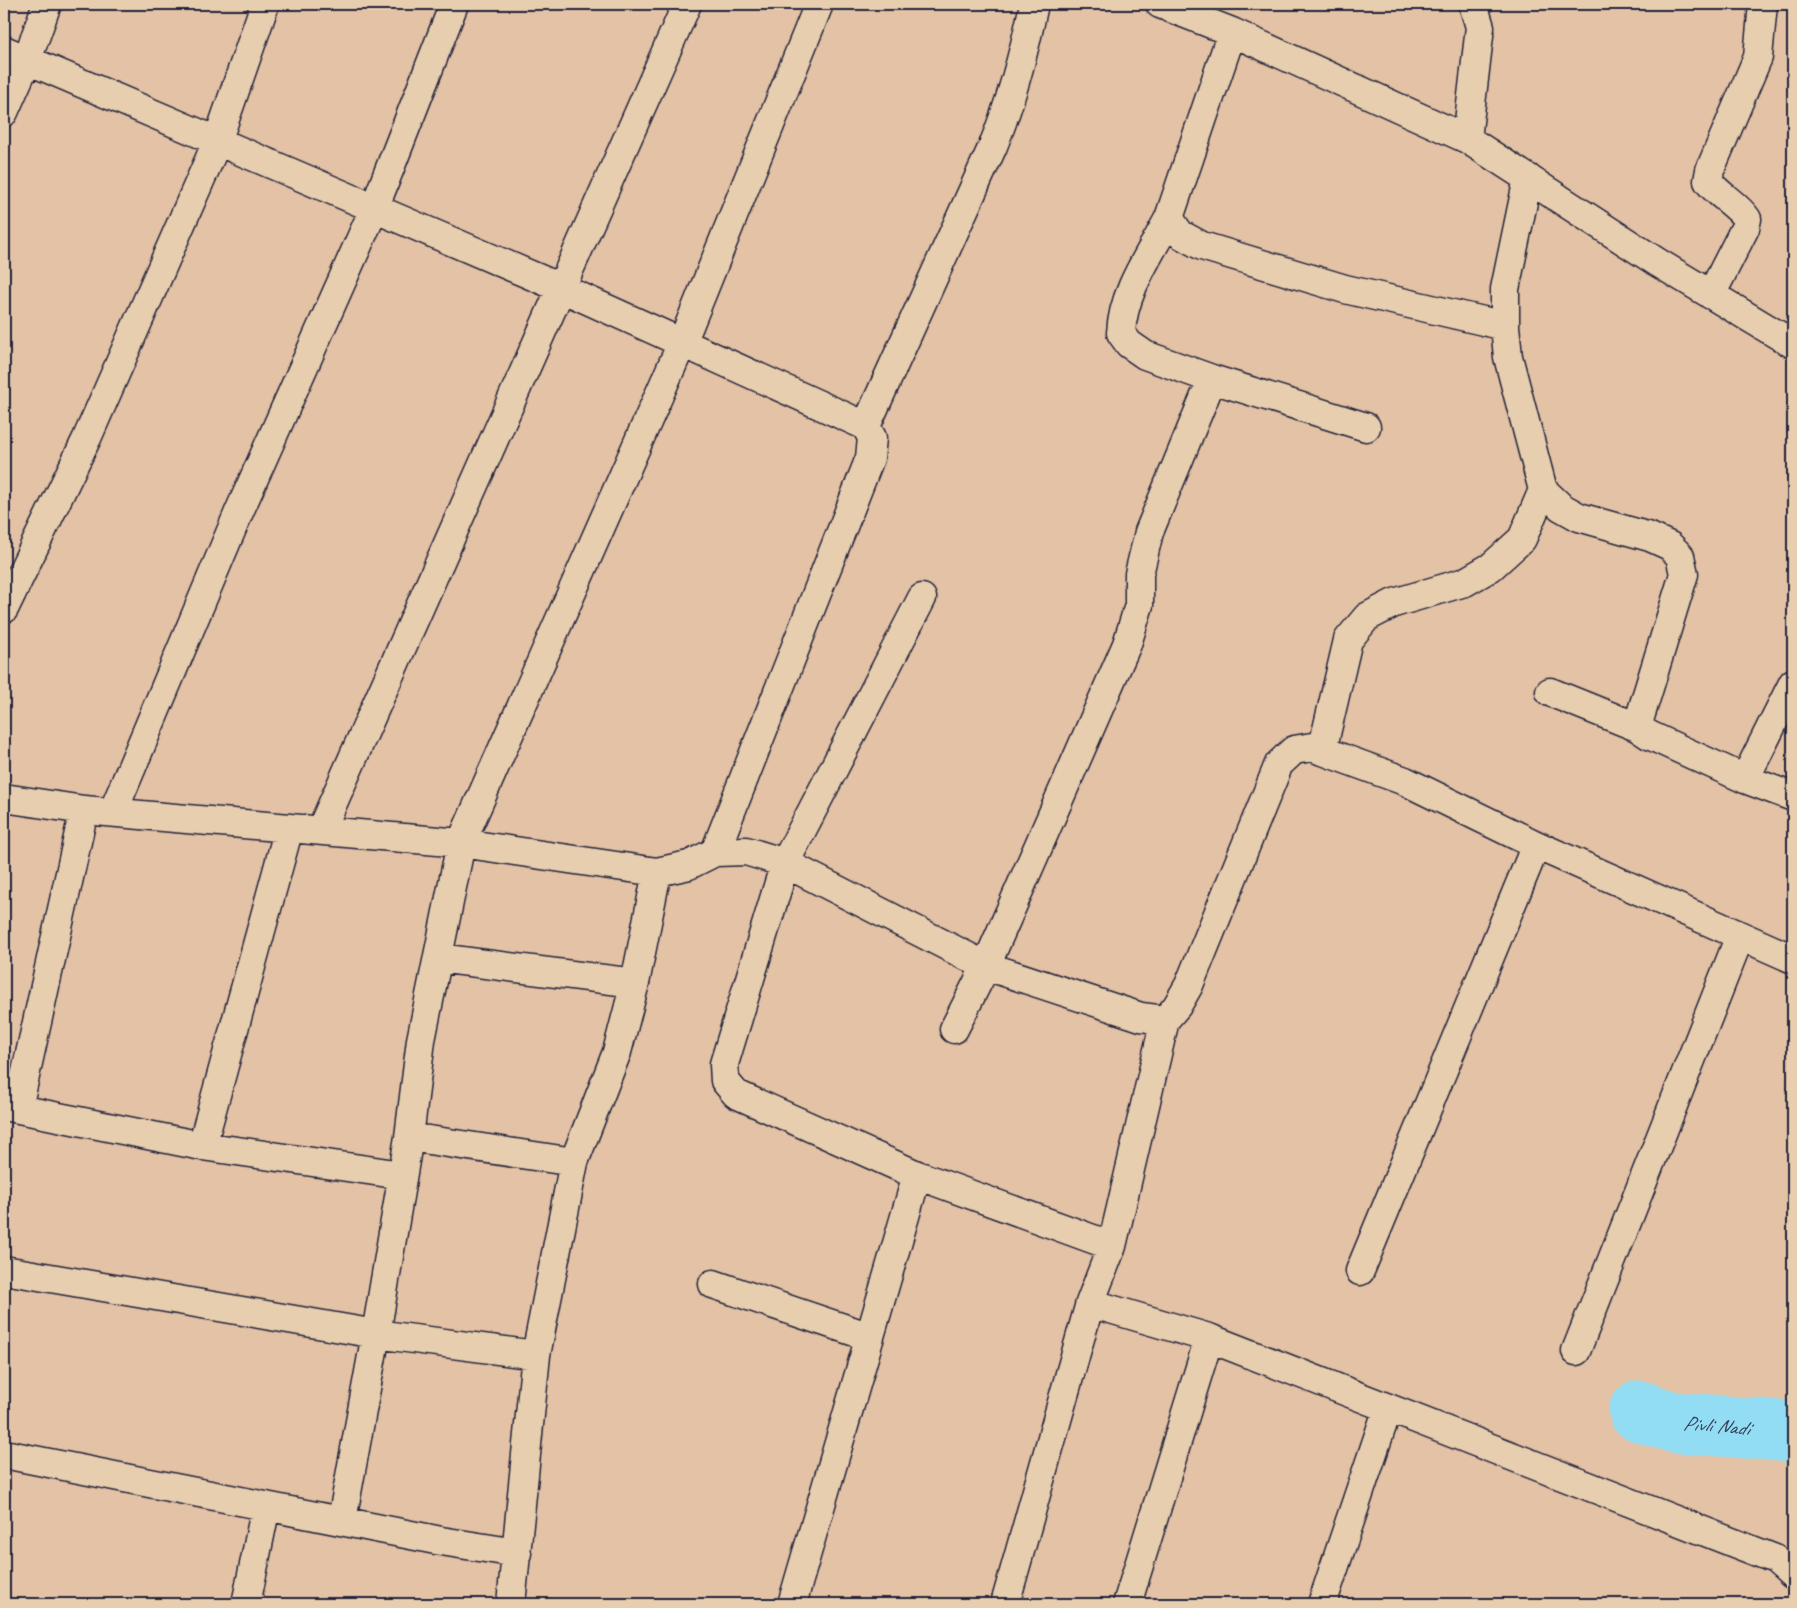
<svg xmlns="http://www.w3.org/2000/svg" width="1797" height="1608" viewBox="0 0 1797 1608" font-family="Caveat,sans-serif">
	<rect width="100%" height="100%" fill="#e3c2a5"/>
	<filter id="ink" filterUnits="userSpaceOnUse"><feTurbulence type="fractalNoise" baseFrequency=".02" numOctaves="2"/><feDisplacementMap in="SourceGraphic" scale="10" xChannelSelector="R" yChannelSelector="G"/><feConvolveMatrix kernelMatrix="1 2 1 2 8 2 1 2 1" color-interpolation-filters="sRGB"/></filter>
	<g filter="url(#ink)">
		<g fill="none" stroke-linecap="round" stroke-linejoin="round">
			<path stroke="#93ddf4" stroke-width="61" id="s1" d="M 1639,1411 L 1673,1422 L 1793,1432"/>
			<g stroke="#22223b" stroke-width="31">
				<path id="minor" d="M 1160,4 L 1232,32 L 1467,139 L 1657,262 L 1793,344
					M 1232,32 L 1169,218 L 1180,234 L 1202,246 L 1345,289 L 1505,326
					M 4,50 L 561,288 L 866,426 L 872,438 L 870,458 L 715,852
					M 4,112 L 27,60 L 47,4
					M 1467,139 L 1480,27 L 1473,4
					M 1528,178 L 1505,289 L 1505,326 L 1508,357 L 1543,490 L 1561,507 L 1579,517 L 1650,537 L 1670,546 L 1680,556 L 1684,574 L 1637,727 L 1649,735 L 1745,779 L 1793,797
					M 1169,218 C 1150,255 1123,291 1121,333 L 1129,344 L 1145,355 L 1212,379 L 1366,427
					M 1711,295 L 1745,228 L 1747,219 C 1737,204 1719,196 1708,181 L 1710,170 L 1758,57 L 1763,4
					M 866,426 L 993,146 C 1012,99 1024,53 1034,4
					M 4,609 L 87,438 L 217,142 L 265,4
					M 1550,692 L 1637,727
					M 1322,751 L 1348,640 L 1367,617 L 1394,603 L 1465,582 L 1491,567 L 1522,539 L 1543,490
					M 1745,779 L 1793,683
					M 4,798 L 84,810 L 461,843 L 657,872 L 689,865 L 715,852 L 746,851 L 785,863 L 986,966 L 1141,1017 L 1165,1020 L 1177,1006 L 1189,985 L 1279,764 L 1294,750 L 1312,747 L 1405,781 L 1536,845 L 1793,959
					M 113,812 L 239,512 L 374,209 L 454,4
					M 321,830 L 687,4
					M 438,958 L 635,983
					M 954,1029 L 986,966 L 1127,644 L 1139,605 L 1139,574 L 1149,532 L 1212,379
					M 4,1106 L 202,1146 L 402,1175
					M 18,1108 L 84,810
					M 409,1137 L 574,1162
					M 202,1146 L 289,828
					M 917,1175 L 1112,1246
					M 4,1270 L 376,1334 L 536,1355
					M 1360,1271 L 1536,845
					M 713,1284 L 870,1337
					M 1090,1303 L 1209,1338 L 1775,1559 L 1793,1575
					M 1576,1351 L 1740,936
					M 4,1454 L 441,1541 L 517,1553
					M 342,1520 L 376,1334 L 409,1137 L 421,1040 L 461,843 L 682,343 L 819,4
					M 246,1604 L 266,1506
					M 511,1604 L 536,1355 L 574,1162 L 617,1052 L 635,983 L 657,872
					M 792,1604 L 917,1175 L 736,1094 L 725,1081 L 724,1064 L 785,863 L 922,598
					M 1005,1604 L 1090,1303 L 1112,1246 L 1165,1020
					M 1127,1604 L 1209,1338
					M 1322,1604 L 1388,1408"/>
			</g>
			<use href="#minor" stroke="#e7ceaf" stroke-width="28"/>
		</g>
	</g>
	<g text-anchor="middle" stroke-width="4.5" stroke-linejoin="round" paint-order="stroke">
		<g font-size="21" font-style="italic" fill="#333e57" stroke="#e7ceaf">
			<text dy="7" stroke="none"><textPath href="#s1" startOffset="79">Pivli Nadi</textPath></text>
		</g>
	</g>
	<rect width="1797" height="1608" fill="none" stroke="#e7ceaf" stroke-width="20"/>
	<rect x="10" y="10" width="1777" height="1588" fill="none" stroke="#22223b" stroke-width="2" filter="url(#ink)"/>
</svg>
